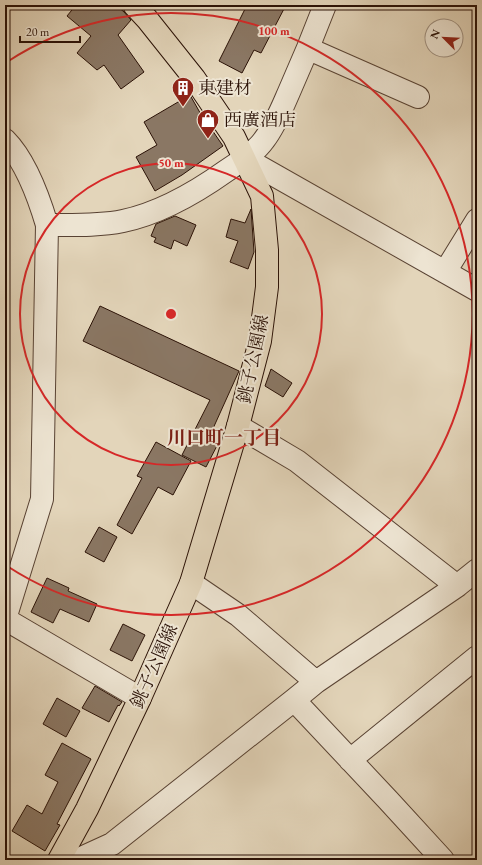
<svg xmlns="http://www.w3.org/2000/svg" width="482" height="865" viewBox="0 0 482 865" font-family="'EB Garamond','Noto Serif JP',serif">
	<rect width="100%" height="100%" fill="#e3d5ba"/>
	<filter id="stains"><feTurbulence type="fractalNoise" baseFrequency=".005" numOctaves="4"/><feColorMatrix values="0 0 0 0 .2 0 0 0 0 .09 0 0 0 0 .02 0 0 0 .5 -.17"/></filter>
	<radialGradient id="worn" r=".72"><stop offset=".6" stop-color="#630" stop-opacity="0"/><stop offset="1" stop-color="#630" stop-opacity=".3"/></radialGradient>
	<path fill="#8a7764" stroke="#2a1106" d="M 76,5 L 116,5 L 124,12 L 131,20 L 118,35 L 144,72 L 121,89 L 104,65 L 97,70 L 77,53 L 91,36 L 67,16 Z
		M 247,5 L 286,5 L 261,53 L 254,50 L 242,73 L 219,61 Z
		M 190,95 L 207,125 L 208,124 L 223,146 L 182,175 L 155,191 L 136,157 L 157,145 L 144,122 Z
		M 251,209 L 254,252 L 248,269 L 230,262 L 238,241 L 226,237 L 231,219 L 245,223 Z
		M 175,216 L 196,225 L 187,246 L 174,240 L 171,249 L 154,242 L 156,238 L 151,236 L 156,224 Z
		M 100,306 L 239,371 L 211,433 L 221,438 L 206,467 L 182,455 L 210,400 L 83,341 Z
		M 271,369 L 292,383 L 283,397 L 265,386 Z
		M 156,442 L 191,461 L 173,495 L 158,487 L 132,534 L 117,525 L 142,478 L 137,476 Z
		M 99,527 L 117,537 L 104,562 L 85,552 Z
		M 47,578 L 69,588 L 68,591 L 97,604 L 89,622 L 60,609 L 53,623 L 31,612 Z
		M 123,624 L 145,635 L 132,661 L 110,650 Z
		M 95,686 L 122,702 L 119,706 L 118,705 L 109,722 L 82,708 Z
		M 57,698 L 80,711 L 66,737 L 43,724 Z
		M 62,743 L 91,759 L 57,824 L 60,825 L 45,851 L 12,831 L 27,805 L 42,814 L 58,782 L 45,775 Z"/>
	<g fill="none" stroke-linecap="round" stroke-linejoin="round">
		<g stroke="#584233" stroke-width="24">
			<path id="minor" d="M 309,49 L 418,97
				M 5,140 C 25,160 39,198 47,225 L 42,499 L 5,619
				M 244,158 L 477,290
				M 47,225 C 72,225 99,226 123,221 C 161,213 195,193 226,171 C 239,162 255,153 264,140 C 275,126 282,108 289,92 C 302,63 314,34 325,5
				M 445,272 L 477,220
				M 238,426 L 297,461 L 457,586
				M 191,583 L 238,615 L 316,682
				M 5,619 L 140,698
				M 294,700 L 388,800 L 443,860
				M 350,760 L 477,657
				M 77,860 L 112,844 L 294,700 L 316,682 L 457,586 L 477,570"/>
		</g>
		<g stroke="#2a1106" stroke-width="24">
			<path id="major" d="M 59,860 L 87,809 L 140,698 L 191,583 L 238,426 L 260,341 L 267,287 L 267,250 L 262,196 L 244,158 L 234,137 L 194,78 L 147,19 L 134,5"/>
		</g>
		<use href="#minor" stroke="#ede4d2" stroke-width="22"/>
		<use href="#major" stroke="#e3d5ba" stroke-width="22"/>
	</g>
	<g fill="none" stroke="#d62828" stroke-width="2">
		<circle cx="171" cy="314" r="151"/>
		<path d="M7 62A301 301 0 1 1 7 566"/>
	</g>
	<defs>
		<g id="building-pin" transform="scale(1.15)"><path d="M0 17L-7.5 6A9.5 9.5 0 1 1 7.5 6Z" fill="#8f2418" stroke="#ede4d2"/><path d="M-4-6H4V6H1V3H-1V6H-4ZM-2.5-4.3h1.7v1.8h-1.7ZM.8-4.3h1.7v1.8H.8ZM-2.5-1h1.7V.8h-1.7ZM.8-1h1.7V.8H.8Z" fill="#fff"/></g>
		<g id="shop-pin" transform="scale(1.15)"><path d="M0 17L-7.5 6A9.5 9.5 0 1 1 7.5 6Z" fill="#8f2418" stroke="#ede4d2"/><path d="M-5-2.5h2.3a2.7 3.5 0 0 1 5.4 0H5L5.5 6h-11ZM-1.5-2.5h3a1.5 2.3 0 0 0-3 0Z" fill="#fff"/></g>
	</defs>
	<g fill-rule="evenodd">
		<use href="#building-pin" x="183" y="88"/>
		<use href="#shop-pin" x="208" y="120"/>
	</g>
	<g text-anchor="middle" stroke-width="4" stroke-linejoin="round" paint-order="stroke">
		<g font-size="18" fill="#2a1106" stroke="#ede4d2" text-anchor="start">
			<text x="198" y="94">東建材</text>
			<text x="224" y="126">西廣酒店</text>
		</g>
		<g font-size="18" fill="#2a1106" stroke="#ede4d2">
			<text transform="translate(253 359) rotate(-78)" y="6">銚子公園線</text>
			<text transform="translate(154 666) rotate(-66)" y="6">銚子公園線</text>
		</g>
		<g font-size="19" font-weight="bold" fill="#7a1f14" stroke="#ede4d2">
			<text x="224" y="444">川口町一丁目</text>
		</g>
	</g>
	<circle cx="171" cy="314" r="6" fill="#d62828" stroke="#ede4d2" stroke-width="2"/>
	<g font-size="12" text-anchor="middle" font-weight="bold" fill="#d62828" stroke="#ede4d2" stroke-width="4" stroke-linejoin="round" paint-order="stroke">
		<text x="274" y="35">100 m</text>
		<text x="171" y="167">50 m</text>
	</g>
	<rect width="482" height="865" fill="none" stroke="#e3d5ba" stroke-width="20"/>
	<rect x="6" y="6" width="470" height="853" fill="none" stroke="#2a1106" stroke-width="2"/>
	<rect x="10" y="10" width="462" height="845" fill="none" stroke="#2a1106"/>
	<g transform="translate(444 38) rotate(294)"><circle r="19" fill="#ede4d2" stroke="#9f9080"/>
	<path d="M0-3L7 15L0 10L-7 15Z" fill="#8f2418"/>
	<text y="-6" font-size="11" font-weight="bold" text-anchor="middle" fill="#2a1106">N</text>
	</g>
	<path d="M20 36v6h60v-6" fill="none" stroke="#2a1106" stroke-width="2"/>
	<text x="26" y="36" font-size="12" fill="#2a1106" stroke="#ede4d2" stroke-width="3" paint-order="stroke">20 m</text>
	<rect width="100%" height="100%" filter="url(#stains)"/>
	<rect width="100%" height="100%" fill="url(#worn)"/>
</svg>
